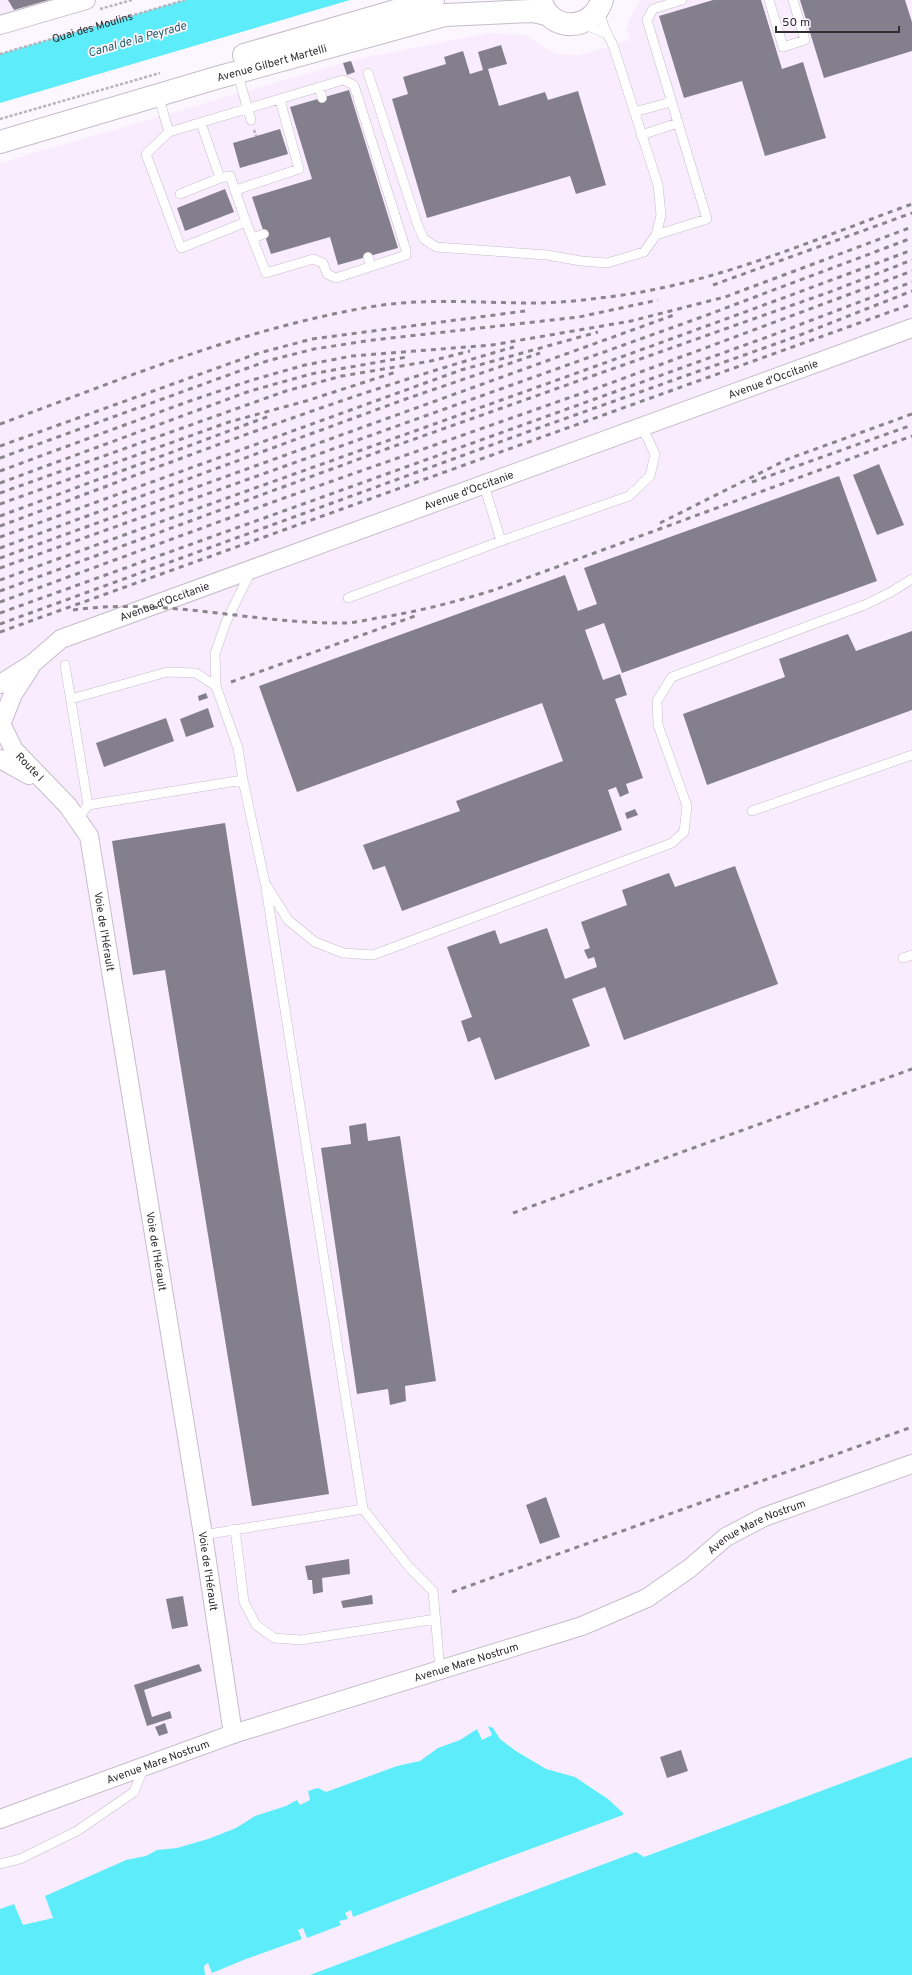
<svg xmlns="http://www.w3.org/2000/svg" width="912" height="1975" viewBox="0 0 912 1975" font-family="Overpass,sans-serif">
	<rect width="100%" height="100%" fill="#fcf6fe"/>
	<path fill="#faecff" d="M 0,0 L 49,0 L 0,14 Z
		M 640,0 L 912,0 L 912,1757 L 643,1857 L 636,1852 L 310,1975 L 205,1975 L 203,1965 L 209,1963 L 212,1973 L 246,1959 L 302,1939 L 298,1930 L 303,1928 L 307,1937 L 341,1925 L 339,1921 L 345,1919 L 345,1913 L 351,1910 L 353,1917 L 487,1865 L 623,1815 L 608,1799 L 595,1789 L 575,1777 L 546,1769 L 500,1739 L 493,1728 L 488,1726 L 492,1735 L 481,1740 L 477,1729 L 460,1740 L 438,1748 L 420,1761 L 397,1766 L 326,1792 L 318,1788 L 308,1792 L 311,1800 L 300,1805 L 297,1800 L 286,1806 L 255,1816 L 236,1828 L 208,1839 L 177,1848 L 157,1850 L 146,1856 L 126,1860 L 45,1896 L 53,1918 L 23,1925 L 14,1904 L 0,1909 L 0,163 L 353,60 L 488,33 L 525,35 L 555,54 L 578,55 L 588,53 L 630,40 L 627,31 L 629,21 Z"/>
	<path fill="#5decf9" d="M 185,0 L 350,0 L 0,103 L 0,54 Z
		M 488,1726 L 493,1728 L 500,1739 L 516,1751 L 546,1769 L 575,1777 L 608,1799 L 623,1813 L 623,1815 L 487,1865 L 353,1917 L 351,1910 L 345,1913 L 348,1919 L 339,1921 L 341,1925 L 307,1938 L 303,1928 L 298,1930 L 302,1939 L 246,1959 L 212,1973 L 208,1963 L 204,1966 L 205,1975 L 0,1975 L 0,1909 L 14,1904 L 23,1925 L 53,1918 L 45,1896 L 126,1860 L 146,1856 L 157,1850 L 177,1848 L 208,1839 L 236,1828 L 255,1816 L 286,1806 L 297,1800 L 300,1805 L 310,1800 L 308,1791 L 318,1788 L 326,1792 L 397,1766 L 420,1761 L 438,1748 L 460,1740 L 477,1729 L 482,1740 L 492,1735 Z
		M 912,1757 L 912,1975 L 310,1975 L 636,1852 L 644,1857 Z"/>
	<path fill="#837f8c" d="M 8,0 L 49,0 L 14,10 Z
		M 713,0 L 761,0 L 782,69 L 803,62 L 826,138 L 765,156 L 742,81 L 684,98 L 659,16 Z
		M 800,0 L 905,0 L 912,22 L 912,51 L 824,78 Z
		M 501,45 L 507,64 L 488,69 L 499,106 L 545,92 L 548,100 L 578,91 L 606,185 L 576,194 L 570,176 L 427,218 L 392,99 L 408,94 L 403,77 L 446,64 L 444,57 L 463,51 L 470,74 L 483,70 L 478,52 Z
		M 351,61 L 355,72 L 347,75 L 343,63 Z
		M 349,90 L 398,248 L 338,265 L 330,237 L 271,254 L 252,197 L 312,179 L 290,107 Z
		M 280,129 L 288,154 L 240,168 L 233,143 Z
		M 225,189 L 234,212 L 185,231 L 177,208 Z
		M 879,464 L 904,525 L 877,535 L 853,475 Z
		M 839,476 L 877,581 L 622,673 L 604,623 L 585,630 L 603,680 L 620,674 L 627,695 L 615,699 L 643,778 L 626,784 L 629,793 L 620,797 L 616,787 L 608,790 L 622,830 L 402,911 L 385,866 L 373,870 L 363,845 L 460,811 L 456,801 L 563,761 L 542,703 L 297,792 L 259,686 L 565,575 L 578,611 L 597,604 L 584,568 Z
		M 912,631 L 912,710 L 707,785 L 683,714 L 785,677 L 779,659 L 848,634 L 856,651 Z
		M 206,693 L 208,698 L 199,701 L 198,696 Z
		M 208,708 L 214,727 L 186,737 L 180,719 Z
		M 166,718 L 174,741 L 104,767 L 96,743 Z
		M 635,809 L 638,815 L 627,819 L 625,813 Z
		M 225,823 L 329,1494 L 252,1506 L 165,970 L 133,975 L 112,841 Z
		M 735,866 L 778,984 L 624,1040 L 605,987 L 572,999 L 590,1046 L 495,1080 L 480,1037 L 468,1042 L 461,1021 L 472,1017 L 447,947 L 495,930 L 500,944 L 547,928 L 565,979 L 597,967 L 594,957 L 588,959 L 584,950 L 590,948 L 581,922 L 627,905 L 622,890 L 669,873 L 675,887 Z
		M 366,1123 L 368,1141 L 400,1136 L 436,1381 L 405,1386 L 406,1401 L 390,1405 L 388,1389 L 357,1394 L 321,1148 L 351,1144 L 349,1126 Z
		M 546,1497 L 560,1537 L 540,1544 L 526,1505 Z
		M 349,1559 L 350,1574 L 322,1578 L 323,1592 L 313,1594 L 312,1580 L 308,1580 L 305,1566 Z
		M 372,1595 L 373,1604 L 343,1608 L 341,1601 Z
		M 183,1596 L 188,1626 L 172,1629 L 166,1599 Z
		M 199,1664 L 202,1671 L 144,1690 L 152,1717 L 170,1711 L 172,1718 L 147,1726 L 134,1685 Z
		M 165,1723 L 168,1733 L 159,1736 L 155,1727 Z
		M 681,1750 L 688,1771 L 667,1778 L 660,1757 Z"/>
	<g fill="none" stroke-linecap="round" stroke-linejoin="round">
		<g stroke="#c5bdc9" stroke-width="10">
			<path id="service" d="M 769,0 L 783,47 L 805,40 L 793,0
				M 583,24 L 607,34
				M 237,72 L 251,120
				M 368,73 L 418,226 L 424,239 L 436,247 L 547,255 L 581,261 L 607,263 L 644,252 L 656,235 L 661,215 L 658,185 L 613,45 L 607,34 L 598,10
				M 319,87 L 322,98
				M 158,95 L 169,132 L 146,154 L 181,248 L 246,222
				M 634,112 L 671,102
				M 201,123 L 220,178
				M 169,132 L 343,80 L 354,85 L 406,250 L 406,255 L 336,278 L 327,274 L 323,263 L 313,259 L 266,273 L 246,222 L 230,176 L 220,178 L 180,194
				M 641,135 L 678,123
				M 236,190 L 299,169 L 280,100
				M 656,235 L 707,219 L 647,20 L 653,9 L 682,0
				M 253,238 L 264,234
				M 368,257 L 371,266
				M 484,485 L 501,541
				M 251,571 L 226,622 L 215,654 L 216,686 L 238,748 L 243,780 L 265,883 L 288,920 L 315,942 L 343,953 L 373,955 L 672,843 L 684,832 L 687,806 L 658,725 L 657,701 L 672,677 L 867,604 L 891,592 L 912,579
				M 348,598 L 501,541 L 629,496 L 650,476 L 655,454 L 642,427
				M 65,665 L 88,805 L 77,820
				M 71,699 L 167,672 L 196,673 L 216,686
				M 88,805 L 243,780
				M 752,811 L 912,755
				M 266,888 L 363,1509 L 409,1567 L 433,1591 L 440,1670
				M 903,958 L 912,955
				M 235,1529 L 244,1602 L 256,1625 L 274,1638 L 301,1640 L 436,1619
				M 203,1535 L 363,1509
				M 0,1864 L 20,1859 L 77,1831 L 134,1792 L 144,1767"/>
		</g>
		<g stroke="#c5bdc9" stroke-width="20">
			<g id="minor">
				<path d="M 0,25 L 86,0"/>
				<path id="s2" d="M 0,684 L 32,664 L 61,639 L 912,328"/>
				<path d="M 2,722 L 13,694 L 30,668"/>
				<path id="s3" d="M 2,726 L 14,750 L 68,806 L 89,836 L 203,1535 L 233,1734"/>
				<path d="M 0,759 L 29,775"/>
				<path id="s4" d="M 0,1819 L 233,1734 L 582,1626 L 647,1598 L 690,1568 L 726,1537 L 764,1517 L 912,1464"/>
			</g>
		</g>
		<g stroke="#c5bdc9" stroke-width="24">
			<g id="secondary">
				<path d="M 541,1 C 550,33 593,31 602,0"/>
				<path d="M 244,55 L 433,0"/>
				<path id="s5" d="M 0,142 L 216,78 L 445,15 L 532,11 L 547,14"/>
			</g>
		</g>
		<g stroke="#b8b2b9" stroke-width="2.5" stroke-dasharray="3 2" stroke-linecap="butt">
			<path d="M 100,9 L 132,0"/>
			<path id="s1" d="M 0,54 L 185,0"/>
			<path d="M 0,119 L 160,73"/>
			<path d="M 254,130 L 256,136"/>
		</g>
		<use href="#service" stroke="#fff" stroke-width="9"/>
		<use href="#minor" stroke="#fff" stroke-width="18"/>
		<use href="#secondary" stroke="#fff" stroke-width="22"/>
		<path stroke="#89858b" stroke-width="3" stroke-dasharray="5 5" stroke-linecap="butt" d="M 713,285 L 912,213
			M 0,424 C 123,379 246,327 376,306 C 428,298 480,303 532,303 C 554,303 577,301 599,298 C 708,287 810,241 912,204
			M 0,446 L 259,353 L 312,339 L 525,311
			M 0,458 L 267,361 L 314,349 L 373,340 L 579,317 L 658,300
			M 0,471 L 187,402 L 252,380 L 305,365 L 352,356 L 492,345 L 631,321 L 725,297 L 912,227
			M 752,482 L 912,425
			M 0,483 L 250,391 L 311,374 L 407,357
			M 0,493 L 286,391 L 342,376 L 431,361 L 470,351
			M 0,504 L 229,422 L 306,401 L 396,372
			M 0,516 L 272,415
			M 660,523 L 788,459 L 912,414
			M 0,526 C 170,463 339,396 514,347
			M 0,537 L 461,370 L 598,332
			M 0,548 L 403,400 L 540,353
			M 0,558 L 674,315
			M 0,568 L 699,318 L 912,238
			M 0,580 C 304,469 609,364 912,250
			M 0,591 L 389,448 L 835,290 L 912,260
			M 0,602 L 284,498 L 611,383 L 912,271
			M 73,610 C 164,597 253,624 344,623 C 354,623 366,620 377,618 C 417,612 455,602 494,590 L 912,436
			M 0,613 L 770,336 L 912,282
			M 0,624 L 530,431 L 795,337 L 912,291
			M 0,632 L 912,304
			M 231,682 L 415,616
			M 513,1213 L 912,1069
			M 452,1592 L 912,1427"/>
	</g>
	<g text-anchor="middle" stroke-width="3.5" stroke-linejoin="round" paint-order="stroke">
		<g font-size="11" fill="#312d32" stroke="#fcf6fe">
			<text dy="4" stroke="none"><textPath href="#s1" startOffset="96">Quai des Moulins</textPath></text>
			<text dy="4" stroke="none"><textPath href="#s5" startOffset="283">Avenue Gilbert Martelli</textPath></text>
			<text dy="4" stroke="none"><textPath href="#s2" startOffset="834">Avenue d'Occitanie</textPath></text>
			<text dy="4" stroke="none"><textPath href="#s2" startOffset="510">Avenue d'Occitanie</textPath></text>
			<text dy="4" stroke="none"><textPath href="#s2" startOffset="186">Avenue d'Occitanie</textPath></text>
			<text dy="4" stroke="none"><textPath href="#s3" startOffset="50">Route I</textPath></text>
			<text dy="4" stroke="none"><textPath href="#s3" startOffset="238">Voie de l'Hérault</textPath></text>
			<text dy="4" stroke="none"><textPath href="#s3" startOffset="562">Voie de l'Hérault</textPath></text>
			<text dy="4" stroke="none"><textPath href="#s4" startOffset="816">Avenue Mare Nostrum</textPath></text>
			<text dy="4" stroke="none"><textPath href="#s3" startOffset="886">Voie de l'Hérault</textPath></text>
			<text dy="4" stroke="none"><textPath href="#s4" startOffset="492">Avenue Mare Nostrum</textPath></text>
			<text dy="4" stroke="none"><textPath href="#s4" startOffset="168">Avenue Mare Nostrum</textPath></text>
		</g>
		<g font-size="12" font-style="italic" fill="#235e64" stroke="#fcf6fe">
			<text transform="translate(137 39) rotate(-16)" y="4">Canal de la Peyrade</text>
		</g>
	</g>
	<path d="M776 26v6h123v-6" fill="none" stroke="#312d32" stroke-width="2"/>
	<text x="782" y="26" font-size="12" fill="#312d32" stroke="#fcf6fe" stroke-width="3" paint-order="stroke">50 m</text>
</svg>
